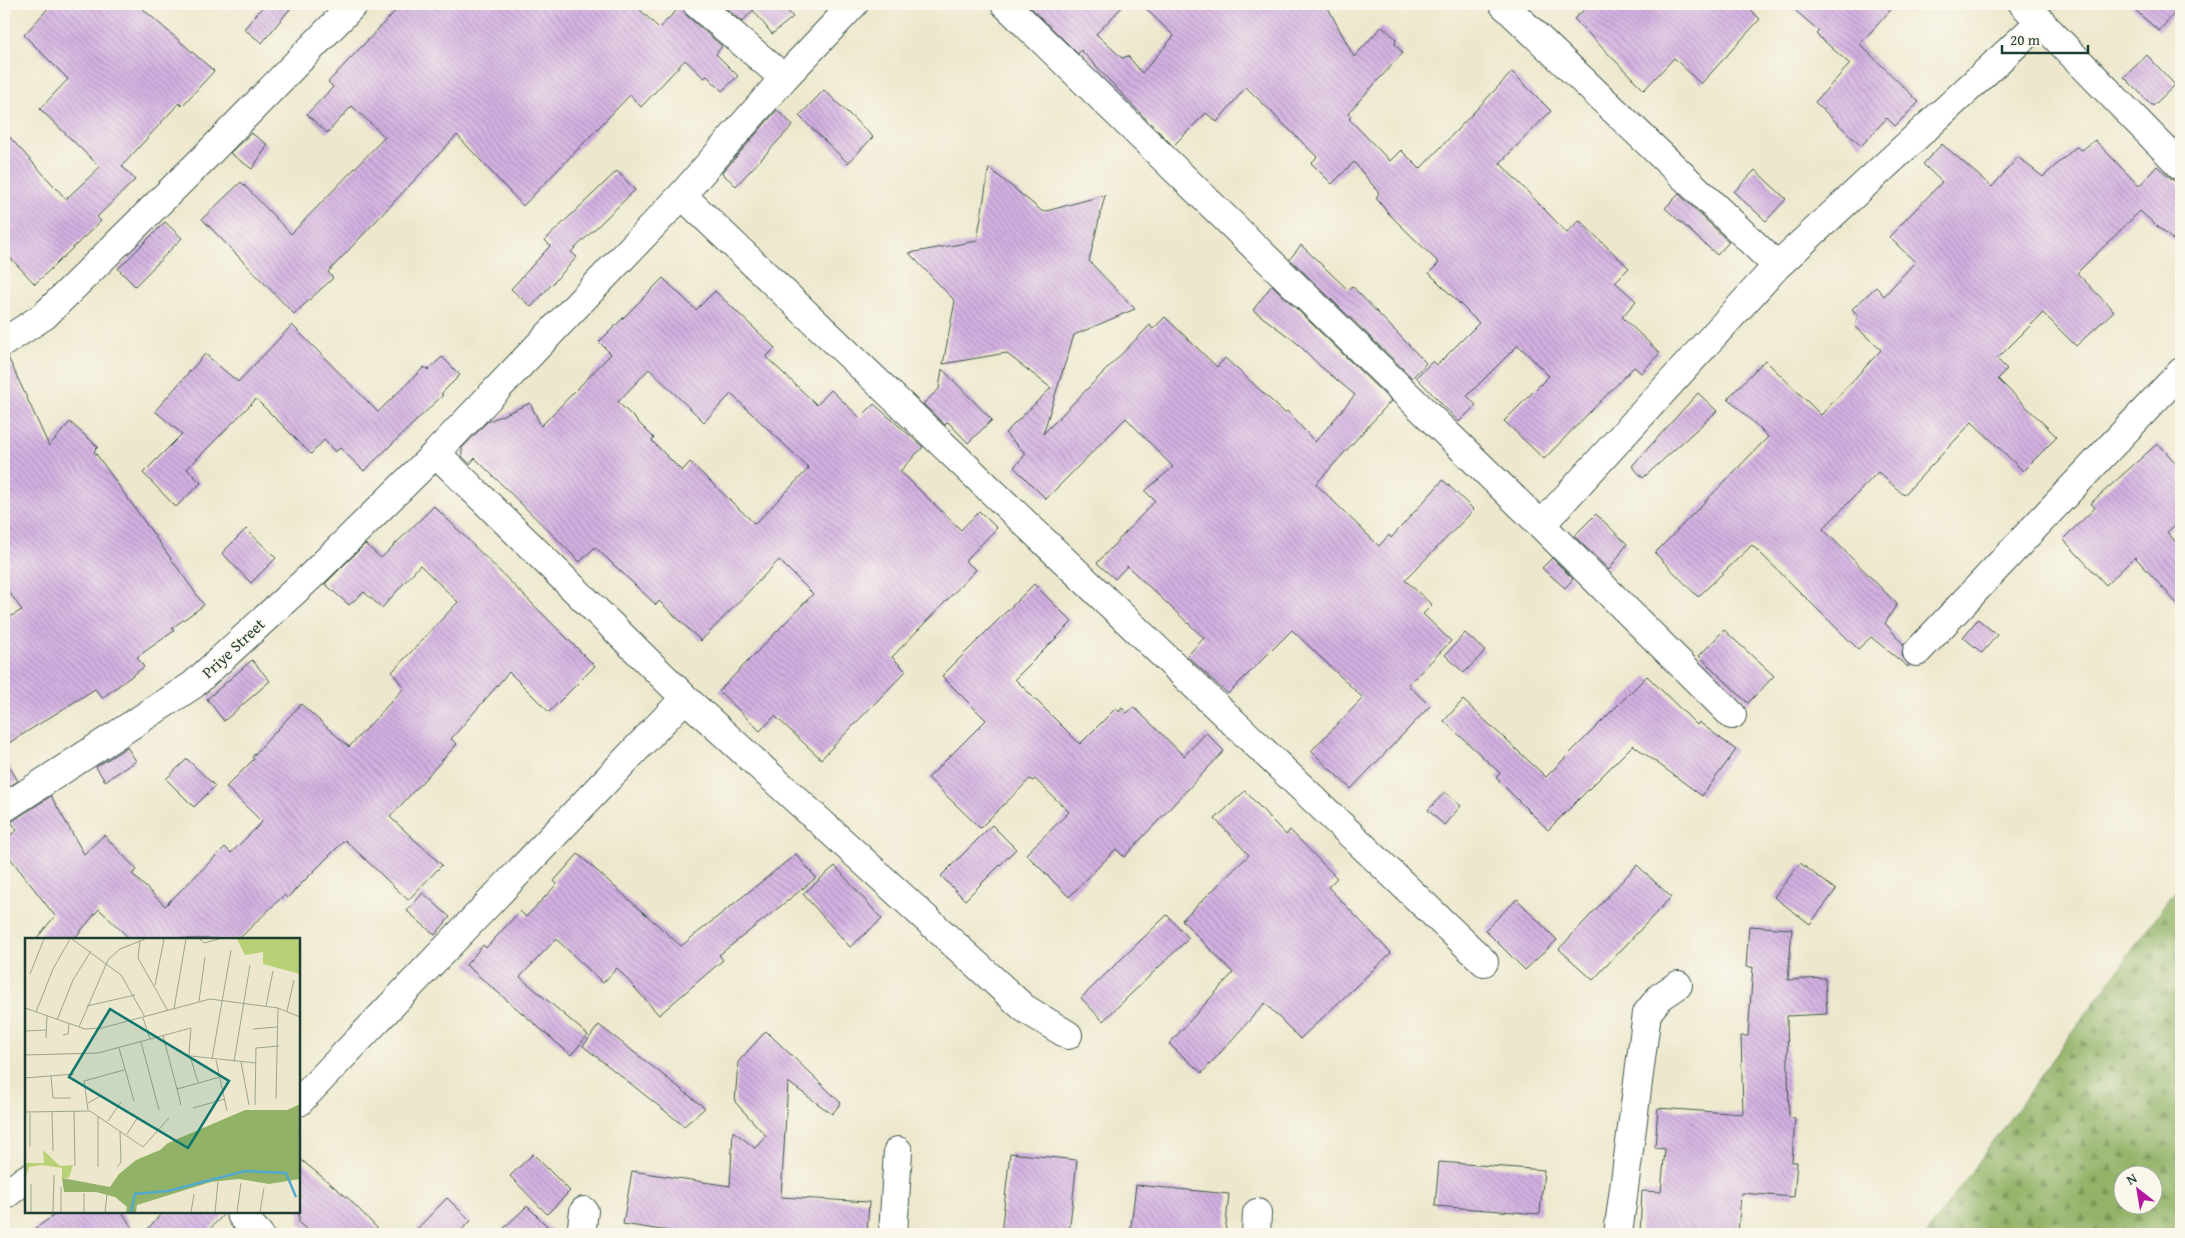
<svg xmlns="http://www.w3.org/2000/svg" width="2185" height="1238" viewBox="0 0 2185 1238" font-family="'Gentium Book Plus',serif">
	<defs>
		<pattern id="forest-firs" width="22" height="20" patternUnits="userSpaceOnUse" patternTransform="scale(1.25)"><rect width="22" height="20" fill="#92b367"/><path d="M5 1l3.5 6h-7zM16 11l3.5 6h-7z" fill="#779356"/></pattern>
		<pattern id="building-back-hatch" width="6" height="6" patternUnits="userSpaceOnUse" patternTransform="scale(1.25)"><rect width="6" height="6" fill="#d3b1e2"/><path d="M-1 5l2 2M0 0l6 6M5-1l2 2" fill="none" stroke="#ab91b8"/></pattern>
	</defs>
	<rect width="100%" height="100%" fill="#fbf7ec"/>
	<filter id="ink" filterUnits="userSpaceOnUse"><feTurbulence type="fractalNoise" baseFrequency=".02" numOctaves="2"/><feDisplacementMap in="SourceGraphic" scale="10" xChannelSelector="R" yChannelSelector="G"/><feConvolveMatrix kernelMatrix="1 2 1 2 8 2 1 2 1" color-interpolation-filters="sRGB"/></filter>
	<filter id="wash" filterUnits="userSpaceOnUse"><feTurbulence type="fractalNoise" baseFrequency=".0096" numOctaves="4" result="noise"/><feDisplacementMap in="SourceGraphic" scale="20" xChannelSelector="R" yChannelSelector="G"/><feGaussianBlur stdDeviation="1.12" result="paint"/><feColorMatrix in="noise" values="0 0 0 0 0 0 0 0 0 0 0 0 0 0 0 0 0 1.4 0 .05"/><feComposite in="paint" operator="in"/></filter>
	<g filter="url(#wash)">
		<rect width="100%" height="100%" fill="#ede8cd"/>
		<path fill="url(#forest-firs)" stroke="#58784e" fill-rule="evenodd" d="M 2181,883 L 2181,1234 L 1926,1234 ZM 2122,1176 L 2152,1176 L 2152,1206 L 2122,1206 Z"/>
		<g id="blocks">
			<path fill="url(#building-back-hatch)" fill-rule="evenodd" d="M 52,4 L 137,4 L 214,71 L 182,106 L 179,103 L 122,166 L 135,180 L 97,217 L 101,221 L 35,284 L 4,251 L 4,131 L 66,199 L 100,167 L 40,109 L 68,79 L 24,35 Z
				M 265,4 L 294,4 L 262,43 L 244,29 Z
				M 402,4 L 634,4 L 659,28 L 682,5 L 687,16 L 722,46 L 716,54 L 738,76 L 722,91 L 707,76 L 704,78 L 685,60 L 641,107 L 630,95 L 523,206 L 457,135 L 328,272 L 333,278 L 294,314 L 202,219 L 241,182 L 291,234 L 385,137 L 352,106 L 327,133 L 307,114 L 333,87 L 328,82 Z
				M 721,4 L 781,4 L 793,17 L 772,34 L 753,10 L 742,22 Z
				M 1027,4 L 1125,4 L 1096,34 L 1122,58 L 1128,56 L 1142,73 L 1174,36 L 1141,4 L 1326,4 L 1354,57 L 1382,26 L 1396,39 L 1395,44 L 1403,53 L 1348,113 L 1351,117 L 1349,119 L 1390,161 L 1401,150 L 1420,169 L 1512,72 L 1551,111 L 1500,163 L 1567,233 L 1579,220 L 1629,268 L 1615,282 L 1636,301 L 1622,317 L 1660,353 L 1641,373 L 1634,367 L 1544,459 L 1504,421 L 1549,376 L 1518,345 L 1467,396 L 1476,405 L 1459,422 L 1416,377 L 1433,361 L 1437,365 L 1479,323 L 1429,273 L 1439,263 L 1389,214 L 1376,198 L 1379,193 L 1354,162 L 1332,184 L 1311,163 L 1317,157 L 1246,87 L 1217,122 L 1206,113 L 1173,146 L 1141,114 L 1081,50 L 1078,54 Z
				M 1590,4 L 1744,4 L 1760,19 L 1701,84 L 1674,58 L 1644,90 L 1574,19 Z
				M 1788,4 L 1896,4 L 1860,44 L 1919,102 L 1895,126 L 1887,118 L 1861,146 L 1815,102 L 1850,64 L 1816,34 L 1819,31 Z
				M 2128,4 L 2181,4 L 2181,6 L 2159,31 Z
				M 2147,55 L 2175,85 L 2153,106 L 2124,77 Z
				M 824,90 L 873,137 L 848,163 L 799,116 Z
				M 777,110 L 793,125 L 736,186 L 722,173 Z
				M 251,133 L 268,145 L 252,169 L 230,153 Z
				M 2095,140 L 2139,186 L 2157,166 L 2181,187 L 2181,247 L 2140,211 L 2077,273 L 2114,311 L 2076,346 L 2043,313 L 1997,359 L 2007,369 L 1998,379 L 2057,437 L 2023,471 L 1972,422 L 1904,495 L 1878,472 L 1823,529 L 1897,604 L 1885,623 L 1904,645 L 1902,656 L 1909,665 L 1908,667 L 1871,637 L 1858,649 L 1752,545 L 1698,597 L 1655,553 L 1768,437 L 1728,398 L 1765,360 L 1821,415 L 1881,350 L 1855,326 L 1858,316 L 1852,309 L 1876,287 L 1884,296 L 1915,262 L 1889,237 L 1942,182 L 1923,164 L 1942,144 L 1992,187 L 2018,157 L 2043,177 L 2076,147 L 2082,150 Z
				M 989,168 L 1043,212 L 1105,195 L 1089,261 L 1135,309 L 1074,335 L 1043,434 L 1150,325 L 1153,329 L 1165,317 L 1217,367 L 1225,358 L 1285,413 L 1287,411 L 1315,442 L 1355,395 L 1320,366 L 1297,343 L 1253,310 L 1272,285 L 1391,401 L 1316,484 L 1379,546 L 1389,535 L 1391,538 L 1443,480 L 1474,510 L 1405,580 L 1432,605 L 1423,614 L 1451,641 L 1408,685 L 1430,706 L 1351,789 L 1311,751 L 1363,698 L 1292,630 L 1228,694 L 1187,656 L 1204,638 L 1127,566 L 1115,579 L 1097,563 L 1155,501 L 1145,491 L 1173,467 L 1126,418 L 1046,499 L 1014,467 L 1026,454 L 1005,433 L 1051,388 L 1006,353 L 943,364 L 955,301 L 909,253 L 977,241 Z
				M 1755,170 L 1786,199 L 1766,221 L 1734,192 Z
				M 617,171 L 635,190 L 571,252 L 577,257 L 531,307 L 511,289 L 550,246 L 545,240 Z
				M 1679,194 L 1729,242 L 1717,255 L 1665,208 Z
				M 165,222 L 182,238 L 135,286 L 118,269 Z
				M 1301,245 L 1348,290 L 1352,286 L 1426,363 L 1412,378 L 1290,259 Z
				M 663,278 L 696,310 L 715,291 L 775,348 L 766,357 L 817,405 L 831,390 L 860,418 L 874,404 L 923,447 L 900,471 L 961,530 L 979,511 L 997,528 L 965,561 L 976,570 L 892,657 L 906,671 L 821,759 L 775,716 L 760,731 L 719,691 L 813,594 L 779,560 L 701,641 L 659,601 L 656,605 L 595,547 L 580,562 L 475,458 L 470,464 L 462,456 L 462,448 L 487,422 L 530,403 L 541,426 L 611,354 L 599,342 ZM 649,369 L 704,422 L 731,394 L 809,468 L 755,524 L 690,462 L 682,471 L 652,441 L 654,438 L 618,402 Z
				M 292,325 L 378,412 L 424,367 L 428,370 L 442,357 L 460,375 L 441,394 L 443,395 L 364,471 L 340,448 L 335,452 L 324,440 L 311,454 L 256,399 L 187,469 L 201,483 L 176,507 L 143,473 L 182,434 L 155,411 L 205,354 L 238,382 Z
				M 4,357 L 8,357 L 49,446 L 70,422 L 98,447 L 94,451 L 204,605 L 172,628 L 174,631 L 137,657 L 144,667 L 102,698 L 95,689 L 4,746 L 4,620 L 22,610 L 4,585 Z
				M 942,369 L 992,420 L 968,443 L 948,422 L 945,425 L 923,404 L 939,389 Z
				M 1698,393 L 1717,411 L 1643,478 L 1632,466 Z
				M 2158,443 L 2181,469 L 2181,520 L 2167,532 L 2181,548 L 2181,608 L 2135,557 L 2106,585 L 2063,539 L 2095,508 L 2091,503 Z
				M 434,506 L 595,666 L 549,712 L 509,672 L 451,739 L 457,744 L 390,817 L 442,865 L 408,900 L 345,840 L 287,898 L 284,895 L 239,939 L 130,939 L 99,909 L 74,939 L 36,939 L 55,916 L 4,850 L 4,840 L 17,830 L 11,822 L 51,796 L 84,854 L 104,835 L 137,870 L 132,874 L 165,906 L 225,847 L 231,853 L 262,822 L 226,787 L 254,759 L 252,757 L 301,704 L 349,747 L 404,688 L 392,672 L 458,602 L 420,565 L 382,608 L 364,592 L 349,605 L 325,584 L 365,544 L 381,558 Z
				M 1596,514 L 1627,544 L 1609,570 L 1574,536 Z
				M 246,529 L 276,558 L 251,583 L 222,553 Z
				M 1552,558 L 1573,579 L 1565,588 L 1542,568 Z
				M 1034,584 L 1072,622 L 1015,679 L 1080,744 L 1116,708 L 1119,712 L 1122,708 L 1127,713 L 1134,707 L 1184,756 L 1206,733 L 1224,751 L 1124,857 L 1116,849 L 1069,897 L 1026,854 L 1069,812 L 1035,779 L 1033,781 L 1030,779 L 980,828 L 928,778 L 986,720 L 942,676 Z
				M 1978,619 L 1997,635 L 1982,653 L 1963,637 Z
				M 1724,630 L 1774,676 L 1748,703 L 1699,656 Z
				M 1465,633 L 1485,651 L 1464,673 L 1445,655 Z
				M 252,660 L 270,681 L 224,721 L 207,699 Z
				M 1647,676 L 1697,725 L 1699,722 L 1736,750 L 1702,796 L 1633,745 L 1548,830 L 1496,778 L 1500,773 L 1444,721 L 1463,700 L 1546,777 Z
				M 127,747 L 136,761 L 105,781 L 96,767 Z
				M 4,757 L 18,781 L 4,790 Z
				M 187,759 L 215,786 L 194,807 L 166,779 Z
				M 1245,791 L 1286,835 L 1290,830 L 1337,878 L 1328,887 L 1391,953 L 1300,1039 L 1265,1003 L 1202,1073 L 1169,1044 L 1233,973 L 1182,920 L 1249,855 L 1215,819 Z
				M 1445,792 L 1461,806 L 1444,825 L 1428,810 Z
				M 992,825 L 1016,849 L 965,900 L 941,876 Z
				M 578,854 L 681,946 L 796,854 L 816,878 L 719,955 L 723,960 L 659,1015 L 617,968 L 603,983 L 556,939 L 520,977 L 588,1035 L 571,1055 L 466,965 L 483,945 L 486,948 L 520,911 L 526,917 L 557,884 L 554,881 Z
				M 1800,863 L 1836,890 L 1810,924 L 1774,897 Z
				M 1637,865 L 1671,897 L 1593,980 L 1559,949 Z
				M 835,866 L 882,919 L 850,947 L 803,894 Z
				M 423,893 L 450,917 L 435,935 L 407,911 Z
				M 1517,899 L 1557,940 L 1525,970 L 1485,930 Z
				M 1167,915 L 1189,938 L 1103,1021 L 1081,998 Z
				M 1749,926 L 1792,929 L 1788,980 L 1825,978 L 1827,1014 L 1787,1016 L 1789,1117 L 1795,1118 L 1792,1162 L 1797,1162 L 1794,1197 L 1741,1193 L 1738,1234 L 1640,1234 L 1642,1191 L 1661,1192 L 1665,1149 L 1655,1148 L 1658,1108 L 1743,1114 L 1741,1036 L 1748,1036 L 1753,967 L 1746,967 Z
				M 599,1025 L 648,1063 L 705,1108 L 684,1126 L 583,1046 Z
				M 766,1031 L 841,1103 L 832,1114 L 788,1082 L 781,1197 L 869,1202 L 867,1234 L 688,1234 L 623,1224 L 632,1171 L 730,1186 L 733,1131 L 755,1148 L 766,1136 L 735,1102 L 738,1062 Z
				M 1010,1153 L 1077,1160 L 1069,1234 L 1001,1234 Z
				M 533,1154 L 570,1191 L 547,1214 L 510,1176 Z
				M 299,1158 L 349,1199 L 383,1234 L 313,1234 L 299,1223 Z
				M 1439,1162 L 1544,1170 L 1540,1214 L 1435,1206 Z
				M 1136,1185 L 1229,1194 L 1225,1234 L 1130,1234 Z
				M 447,1198 L 471,1221 L 457,1234 L 412,1234 Z
				M 527,1206 L 555,1234 L 498,1234 Z
				M 59,1212 L 122,1212 L 136,1234 L 27,1234 Z
				M 163,1212 L 224,1212 L 225,1213 L 205,1234 L 143,1234 Z"/>
		</g>
	</g>
	<g filter="url(#ink)">
		<use href="#blocks" fill-opacity="0" stroke="#3e574b" stroke-width="1"/>
		<g fill="none" stroke-linecap="round" stroke-linejoin="round">
			<g stroke="#3e574b" stroke-width="30">
				<path id="street" d="M 697,4 L 784,78
					M 1005,4 L 1541,525 L 1777,266 L 2041,21
					M 1503,4 L 1777,266
					M 2023,4 L 2181,166
					M 682,195 L 1484,962
					M 4,342 L 44,316 L 207,155 L 354,4
					M 436,453 L 685,698 L 1024,1008 L 1068,1035
					M 1541,525 L 1732,715
					M 1917,652 L 2181,372
					M 4,808 L 193,685 L 310,577 L 436,453 L 682,195 L 784,78 L 854,4
					M 299,1102 L 685,698
					M 4,1196 L 26,1179
					M 240,1212 L 242,1216 L 259,1234
					M 581,1234 L 584,1211
					M 893,1234 L 898,1151
					M 1256,1234 L 1257,1213
					M 1618,1234 L 1647,1013 L 1660,997 L 1678,985"/>
			</g>
			<use href="#street" stroke="#fff" stroke-width="28"/>
		</g>
	</g>
	<g text-anchor="middle" stroke-width="4" stroke-linejoin="round" paint-order="stroke">
		<g font-size="16" fill="#1f3d34" stroke="#fbf7ec">
			<text transform="translate(233 648) rotate(-43)" y="6">Priye Street</text>
		</g>
	</g>
	<g transform="translate(25 938)">
		<rect width="275" height="275" fill="#ede8cd"/>
		<path d="M 212,1 L 275,1 L 275,36 L 238,26 L 238,14 L 220,17 ZM 18,212 L 35,228 L 48,227 L 44,240 L 37,240 L 37,230 L 16,227 L 4,229 L 0,243 L 0,225 L 19,225 Z" fill="#b8d176"/>
		<path d="M 275,166 L 275,241 L 244,246 L 214,241 L 186,244 L 112,267 L 111,274 L 101,274 L 102,269 L 90,259 L 71,254 L 39,254 L 37,240 L 85,249 L 94,236 L 111,222 L 135,212 L 143,205 L 220,172 L 262,172 Z" fill="#92b367"/>
		<path fill="none" stroke="#51aace" stroke-width="2.5" d="M 106,274 L 110,256 L 143,253 L 220,233 L 261,235 L 271,259"/>
		<path fill="none" stroke="#9ba490" stroke-width="1" d="M 47,1 L 96,37 L 120,79M 175,1 L 179,5 L 194,1M 115,2 L 113,20 L 143,73M 5,36 L 19,1M 130,47 L 139,1M 174,63 L 180,19M 62,68 L 110,57M 241,68 L 248,33M 0,70 L 60,91 L 77,90 L 185,61 L 253,70 L 275,79M 149,71 L 161,1M 262,73 L 269,42M 11,74 L 28,31 L 45,1M 118,80 L 125,101M 32,82 L 48,42 L 66,13M 54,89 L 83,22 L 95,11 L 120,1M 228,91 L 252,89M 0,93 L 21,92M 38,97 L 43,96 L 44,86M 138,98 L 152,151 L 195,139M 21,100 L 22,78M 116,104 L 134,172M 94,110 L 109,163M 0,117 L 73,115 L 166,90 L 164,115 L 173,144M 166,118 L 231,125M 187,121 L 206,12M 191,122 L 202,173M 209,124 L 225,27M 216,124 L 224,167M 26,138 L 28,160 L 46,160M 0,140 L 49,136M 152,151 L 156,167M 251,161 L 253,70M 63,165 L 77,157M 230,167 L 231,110 L 254,108M 168,170 L 200,161M 63,172 L 59,143 L 99,132M 27,173 L 28,213M 49,173 L 50,228M 0,174 L 65,173 L 118,209 L 144,180M 5,175 L 5,209M 73,178 L 73,229M 83,183 L 96,164M 102,196 L 113,179M 92,229 L 96,224 L 95,193M 6,246 L 6,274M 59,255 L 59,274M 28,274 L 29,237M 36,274 L 36,249M 80,274 L 82,256M 166,274 L 169,256M 190,274 L 193,244M 212,274 L 216,245M 235,274 L 239,250"/>
		<path fill="#0f766e" fill-opacity="0.15" stroke="#0f766e" stroke-width="2.5" d="M 85,71 L 204,143 L 163,210 L 44,139 Z"/>
		<rect width="275" height="275" fill="none" stroke="#1f3d34" stroke-width="2.5"/>
	</g>
	<rect width="2185" height="1238" fill="none" stroke="#fbf7ec" stroke-width="20"/>
	<g transform="translate(2138 1190) rotate(329)"><circle r="24" fill="#fbf7ec" stroke="#a3ada2"/>
	<path d="M0-4L9 19L0 12L-9 19Z" fill="#b5179e"/>
	<text y="-8" font-size="14" font-weight="bold" text-anchor="middle" fill="#1f3d34">N</text>
	</g>
	<path d="M2002 45v8h86v-8" fill="none" stroke="#1f3d34" stroke-width="2.5"/>
	<text x="2010" y="45" font-size="15" fill="#1f3d34" stroke="#fbf7ec" stroke-width="4" paint-order="stroke">20 m</text>
</svg>
